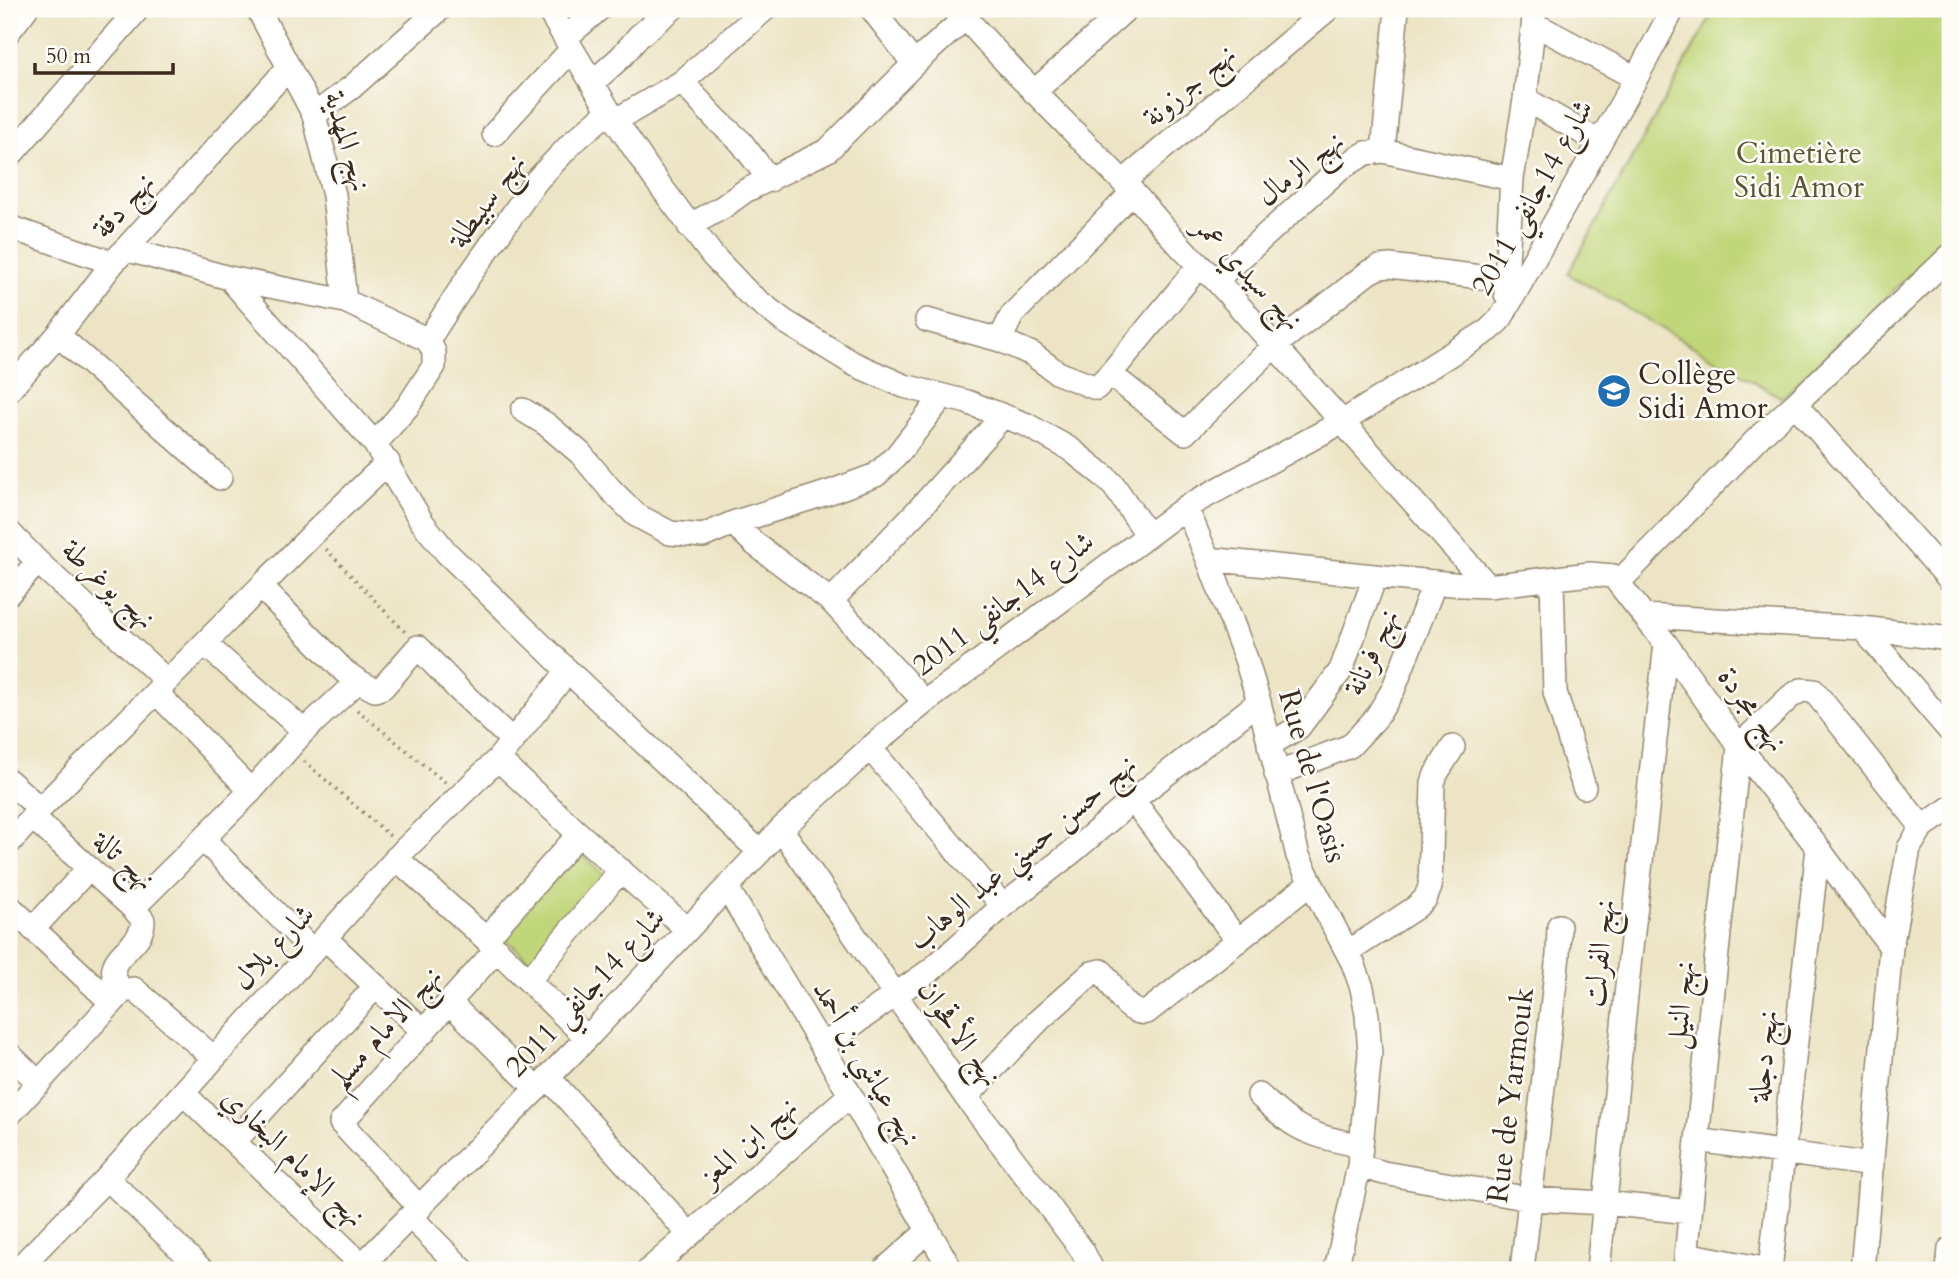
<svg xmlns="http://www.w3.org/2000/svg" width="1959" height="1279" viewBox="0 0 1959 1279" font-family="Cardo,Amiri,serif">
	<rect width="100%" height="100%" fill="#fdfcf7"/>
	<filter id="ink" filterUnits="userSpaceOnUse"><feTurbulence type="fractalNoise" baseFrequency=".0143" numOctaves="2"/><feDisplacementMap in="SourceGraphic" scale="14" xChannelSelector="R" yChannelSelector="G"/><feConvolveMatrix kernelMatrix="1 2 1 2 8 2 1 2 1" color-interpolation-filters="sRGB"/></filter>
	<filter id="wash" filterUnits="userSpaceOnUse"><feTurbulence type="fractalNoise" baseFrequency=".00686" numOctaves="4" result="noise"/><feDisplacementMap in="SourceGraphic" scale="28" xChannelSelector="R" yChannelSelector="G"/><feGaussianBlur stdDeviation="1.57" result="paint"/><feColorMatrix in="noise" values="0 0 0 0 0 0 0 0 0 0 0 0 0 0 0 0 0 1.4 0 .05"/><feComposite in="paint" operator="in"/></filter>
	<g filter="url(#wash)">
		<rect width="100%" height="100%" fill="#ece4c4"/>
		<path fill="#c1d579" stroke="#7e804c" stroke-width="2" d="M 1715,9 L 1950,9 L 1950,236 L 1782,398 L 1568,274 Z
			M 580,852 L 614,884 L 535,966 L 501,935 Z"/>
	</g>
	<g filter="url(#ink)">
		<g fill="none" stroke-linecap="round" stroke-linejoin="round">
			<g stroke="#948771" stroke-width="26">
				<path id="minor" d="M 258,9 L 314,115 L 334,195 L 345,301
					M 548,9 L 609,111 L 653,176 L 712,255 L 749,294 L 784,321 L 854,364 L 904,386 L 967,402 L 1027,425 L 1070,449 L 1104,476 L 1114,486 L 1147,534
					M 872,9 L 914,64
					M 958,9 C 1010,70 1068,125 1124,183 C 1155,215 1181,252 1216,280 L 1488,586
					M 1534,24 L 1636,78
					M 9,31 L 26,9
					M 565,38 L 599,9
					M 682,82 L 716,119 L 741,142 L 770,180
					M 592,83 L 621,57 L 639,36 L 672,9
					M 1034,92 L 1126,9
					M 1525,99 L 1599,142
					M 314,115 L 352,87 L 440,9
					M 616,120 L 682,82 L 765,9
					M 494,134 L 572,49
					M 1383,151 L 1397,9
					M 9,157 L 138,9
					M 1123,182 L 1328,9
					M 689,226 L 723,207 L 745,191 L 828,150 L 914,64 L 965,18
					M 9,227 L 113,263
					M 125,249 L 229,278 L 345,301 L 428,340 L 434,352 L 434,366 L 408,406 L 375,444 L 422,522 L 446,552 L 568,671 L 760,852
					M 229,278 L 375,444
					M 1216,280 L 1338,170 L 1366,153 L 1383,151 L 1512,179
					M 1506,294 L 1506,280 L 1512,179 L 1525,99 L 1535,9
					M 927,320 L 1000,340 L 1032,354 L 1058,373 L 1096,388 L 1110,374 L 1199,266
					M 58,335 L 220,478
					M 428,340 L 469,276 L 537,180 L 572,143 L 609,111
					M 1000,340 L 1012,315 L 1133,192
					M 1110,374 L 1185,433 L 1274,346 L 1369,272 L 1379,267 L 1390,266 L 1506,280
					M 9,390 L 58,335 L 113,263 L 289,67
					M 1795,404 L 1950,256
					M 523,410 L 546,424 L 580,453 L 611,490 L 636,515 L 670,533 L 703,536 L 733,523 L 830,492 L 876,475 L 897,455 L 943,396
					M 1186,507 L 1208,559 L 1246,659 L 1259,702 L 1298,856 L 1311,883 L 1353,963 L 1362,988 L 1367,1015 L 1370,1053 L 1359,1166 L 1336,1270
					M 733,523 L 755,544 L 831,601 L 925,702
					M 9,532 L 38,562 L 167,681
					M 1208,559 L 1463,585 L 1488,586 L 1590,574 L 1613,576 L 1666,644 L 1739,746 L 1818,848 L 1891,947
					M 1552,579 L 1555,692 L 1584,787
					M 1619,582 L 1762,434 L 1795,404 L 1950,580
					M 9,593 L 38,562
					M 831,601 L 921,507 L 1003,416
					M 1644,616 L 1862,628 L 1950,639
					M 1862,628 L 1950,731
					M 205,644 L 304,731
					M 358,681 L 375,690 L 383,687 L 418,647 L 458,689 L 513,741
					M 157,693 L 251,791 L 304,731 L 358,681 L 345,672 L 261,587
					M 1269,745 L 1299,727 L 1341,670 L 1375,577
					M 870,748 L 1003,906
					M 498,759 L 579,834 L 687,929
					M 1276,774 L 1350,746 L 1376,718 L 1393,690 L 1435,582
					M 9,781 L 40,809
					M 1133,800 L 1238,941
					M 32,817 L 133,908 L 143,920 C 144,952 93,956 123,991
					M 781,829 L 966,1097 L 1082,1250 L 1092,1270
					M 203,839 L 313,951
					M 9,843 L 40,809 L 312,535 L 388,462
					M 396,858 L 486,939 L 587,1038
					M 727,888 L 822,1046 L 951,1270
					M 9,906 L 112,1003
					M 133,908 L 251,791
					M 33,929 L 89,868
					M 325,938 L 424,1032
					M 486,939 L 579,834
					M 1348,952 L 1415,908 L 1425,899 L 1430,887 L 1433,783 L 1436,774 L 1453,747
					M 529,980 L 621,870
					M 450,1003 L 537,1089
					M 822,1046 L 931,970 L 1003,906 L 1072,852 L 1133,800 L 1259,702
					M 9,1054 L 39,1083
					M 548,1077 L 689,1234
					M 183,1093 L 362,1265
					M 1259,1095 C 1271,1106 1283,1118 1297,1126 C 1316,1137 1340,1141 1361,1146
					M 966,1097 L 1039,1020 L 1092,973 L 1101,971 L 1104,974 C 1115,988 1127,1016 1147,1012 L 1311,883
					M 9,1115 L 123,991 L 134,989 L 214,1058
					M 1697,1140 L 1872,1165
					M 234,1142 L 376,986
					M 1359,1166 L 1384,1173 L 1530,1199 L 1605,1203 L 1690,1212
					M 107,1178 L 202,1270
					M 420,1208 L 341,1123 L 497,949
					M 411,1217 L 463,1270
					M 1686,1254 L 1769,1270
					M 23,1264 L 107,1178 L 214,1058 L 313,951 L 405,849 L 498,759 L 568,671
					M 357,1270 L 587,1038 L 781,829 L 870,748 L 925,702 L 1186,507 L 1342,422 L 1489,330 L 1501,318 L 1636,78 L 1673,9
					M 649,1270 L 849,1096
					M 884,1270 L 928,1231
					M 1522,1270 L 1558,955 L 1559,926
					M 1598,1270 L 1630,957 L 1666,644
					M 1685,1270 L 1697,1140 L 1739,746 L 1790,697 L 1801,690 L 1814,691 L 1922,827
					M 1770,1270 L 1818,848
					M 1862,1270 L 1891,947 L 1909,848 L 1922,827 L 1950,808
					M 1948,1270 L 1950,1249"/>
			</g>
			<path stroke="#948771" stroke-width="3.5" stroke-dasharray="2 5" stroke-linecap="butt" d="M 326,549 L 405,632
				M 357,710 L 446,783
				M 304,761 L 390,836"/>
			<use href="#minor" stroke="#fff" stroke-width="23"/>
		</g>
	</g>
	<defs>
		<g id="school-disc" transform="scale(1.75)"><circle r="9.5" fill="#1f6fb2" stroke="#fdfcf7"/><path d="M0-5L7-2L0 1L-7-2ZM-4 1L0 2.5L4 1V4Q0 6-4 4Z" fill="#fff"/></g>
	</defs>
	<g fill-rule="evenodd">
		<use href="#school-disc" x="1614" y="391"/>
	</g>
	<g text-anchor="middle" stroke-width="5" stroke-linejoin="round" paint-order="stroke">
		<g font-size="30" fill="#3b2a1e" stroke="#fdfcf7">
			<text transform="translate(1189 85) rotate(-40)" y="10">نهج جرزونة</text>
			<text transform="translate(348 141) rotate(74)" y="10">نهج المهدية</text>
			<text transform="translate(1300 168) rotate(-38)" y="10">نهج الرمال</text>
			<text transform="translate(1532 197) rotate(-61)" y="10">شارع 14جانفي 2011</text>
			<text transform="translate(486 200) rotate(-53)" y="10">نهج سبيطلة</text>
			<text transform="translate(123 205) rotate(-48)" y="10">نهج دقة</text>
			<text transform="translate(1249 273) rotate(47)" y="10">نهج سيدي عمر</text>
			<text transform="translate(109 584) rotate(43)" y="10">نهج يوغرطة</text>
			<text transform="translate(1003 603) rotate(-37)" y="10">شارع 14جانفي 2011</text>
			<text transform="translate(1371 652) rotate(-65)" y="10">نهج فرنانة</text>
			<text transform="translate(1753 709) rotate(54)" y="10">نهج مجردة</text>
			<text transform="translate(1313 776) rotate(74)" y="10">Rue de l'Oasis</text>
			<text transform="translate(1022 852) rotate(-40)" y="10">نهج حسن حسني عبد الوهاب</text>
			<text transform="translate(125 860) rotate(43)" y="10">نهج تالة</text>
			<text transform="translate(273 947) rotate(-47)" y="10">شارع بلال</text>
			<text transform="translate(1599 953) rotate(-84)" y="10">نهج الفرلت</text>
			<text transform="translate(585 992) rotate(-47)" y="10">شارع 14جانفي 2011</text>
			<text transform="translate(1680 1005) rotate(-84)" y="10">نهج النيل</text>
			<text transform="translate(385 1027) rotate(-48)" y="10">نهج الامام مسلم</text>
			<text transform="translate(960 1033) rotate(55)" y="10">نهج الأقحوان</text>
			<text transform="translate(1763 1056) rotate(-84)" y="10">نهج دجلة</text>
			<text transform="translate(867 1063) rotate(60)" y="10">نهج عياشي بن أحمد</text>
			<text transform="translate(1510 1095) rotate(-83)" y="10">Rue de Yarmouk</text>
			<text transform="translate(748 1141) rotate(-41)" y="10">نهج ابن المعز</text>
			<text transform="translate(294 1157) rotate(44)" y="10">نهج الإمام البخاري</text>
		</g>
		<g font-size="30" fill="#5c5535" stroke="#fdfcf7">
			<text x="1799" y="163">Cimetière<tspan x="1799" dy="34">Sidi Amor</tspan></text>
		</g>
		<g font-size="30" fill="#3b2a1e" stroke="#fdfcf7" text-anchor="start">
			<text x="1638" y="384">Collège<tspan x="1638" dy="34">Sidi Amor</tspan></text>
		</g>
	</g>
	<rect width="1959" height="1279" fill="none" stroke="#fdfcf7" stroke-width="35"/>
	<path d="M35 63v10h138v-10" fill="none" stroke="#3b2a1e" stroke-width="3.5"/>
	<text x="46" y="63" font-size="21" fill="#3b2a1e" stroke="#fdfcf7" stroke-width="5" paint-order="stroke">50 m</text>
</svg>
